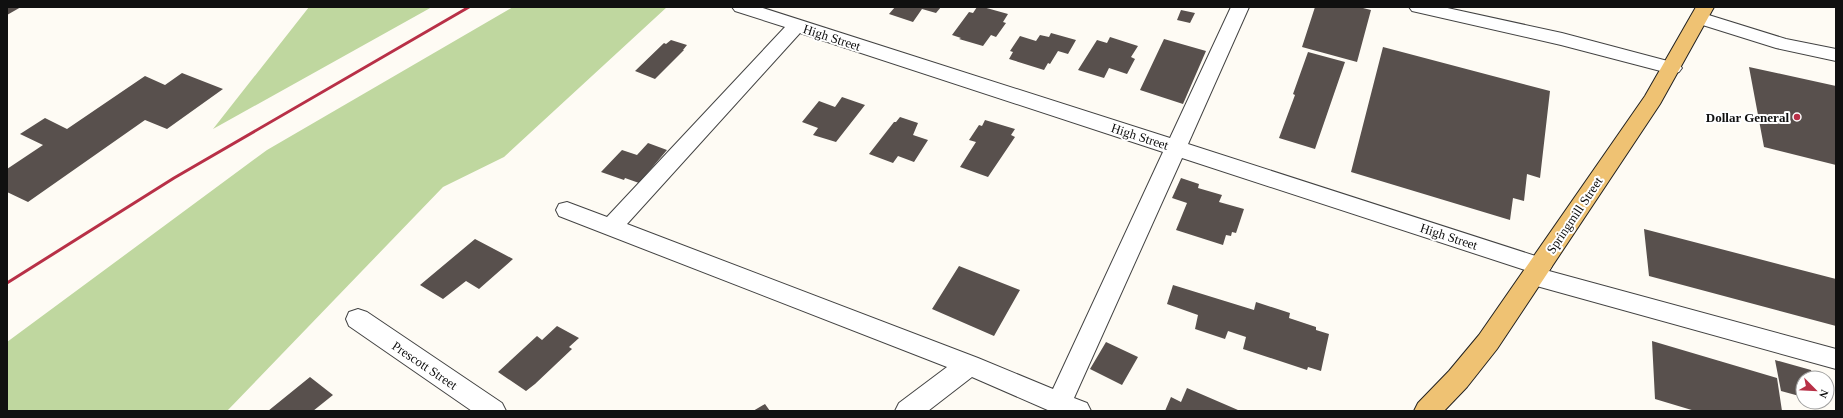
<svg xmlns="http://www.w3.org/2000/svg" width="1843" height="418" viewBox="0 0 1843 418" font-family="Georgia,serif">
	<rect width="100%" height="100%" fill="#fefbf4"/>
	<path fill="#bfd79f" d="M 309,7 L 432,7 L 213,129 Z
		M 513,7 L 667,7 L 504,157 L 443,187 L 227,411 L 7,411 L 7,342 L 267,150 Z"/>
	<path fill="#58504d" d="M 7,7 L 21,7 L 7,15 Z
		M 895,7 L 941,7 L 936,13 L 922,9 L 913,22 L 889,14 Z
		M 977,7 L 983,7 L 1008,14 L 1003,22 L 1006,23 L 996,37 L 991,35 L 983,46 L 959,39 L 961,38 L 952,35 L 969,12 L 973,13 Z
		M 1315,7 L 1359,7 L 1371,10 L 1357,62 L 1302,47 Z
		M 1181,10 L 1195,13 L 1190,23 L 1177,20 Z
		M 1051,33 L 1076,40 L 1068,54 L 1058,51 L 1050,64 L 1048,63 L 1044,70 L 1009,59 L 1013,52 L 1010,51 L 1020,36 L 1036,41 L 1040,35 L 1049,37 Z
		M 1110,37 L 1138,46 L 1131,57 L 1135,59 L 1127,74 L 1109,68 L 1104,78 L 1078,70 L 1097,40 L 1107,43 Z
		M 1164,39 L 1206,51 L 1183,104 L 1140,90 Z
		M 671,40 L 687,45 L 683,50 L 684,50 L 655,79 L 635,71 L 664,43 L 666,44 Z
		M 1383,47 L 1550,91 L 1540,178 L 1527,174 L 1524,201 L 1513,198 L 1510,220 L 1351,172 Z
		M 1308,52 L 1345,62 L 1315,149 L 1279,138 L 1295,95 L 1293,94 Z
		M 1749,67 L 1836,86 L 1836,165 L 1764,147 Z
		M 182,73 L 223,89 L 167,129 L 145,120 L 28,202 L 7,192 L 7,169 L 43,145 L 20,134 L 45,118 L 67,129 L 145,76 L 165,85 Z
		M 842,97 L 865,105 L 836,142 L 813,135 L 818,128 L 802,122 L 819,101 L 835,107 Z
		M 900,117 L 918,123 L 913,135 L 928,140 L 914,162 L 898,156 L 893,163 L 869,154 L 894,122 L 896,122 Z
		M 985,120 L 1015,129 L 1011,135 L 1015,137 L 988,177 L 960,167 L 976,142 L 969,140 L 979,125 L 982,126 Z
		M 648,143 L 667,150 L 639,183 L 625,178 L 624,180 L 601,172 L 622,150 L 637,155 Z
		M 1181,178 L 1199,184 L 1198,188 L 1222,195 L 1219,202 L 1244,209 L 1236,233 L 1232,232 L 1231,236 L 1226,235 L 1223,245 L 1176,230 L 1187,203 L 1172,198 Z
		M 1644,229 L 1836,279 L 1836,326 L 1649,276 Z
		M 475,239 L 513,259 L 479,289 L 466,281 L 443,299 L 420,285 Z
		M 959,266 L 1020,290 L 994,336 L 932,309 Z
		M 1173,285 L 1254,310 L 1256,302 L 1290,313 L 1289,318 L 1316,327 L 1316,330 L 1329,334 L 1321,371 L 1308,367 L 1307,370 L 1243,349 L 1246,337 L 1228,331 L 1225,339 L 1195,329 L 1198,315 L 1167,304 Z
		M 557,326 L 579,338 L 569,347 L 572,349 L 535,384 L 526,391 L 498,372 L 537,336 L 542,340 Z
		M 1652,341 L 1777,378 L 1782,411 L 1695,411 L 1655,399 Z
		M 1106,342 L 1138,357 L 1122,385 L 1090,369 Z
		M 1775,360 L 1811,370 L 1813,378 L 1803,378 L 1803,397 L 1781,391 Z
		M 310,377 L 333,395 L 313,411 L 268,411 Z
		M 1187,388 L 1238,410 L 1237,411 L 1165,411 L 1171,397 L 1181,402 Z
		M 765,404 L 770,411 L 753,411 Z"/>
	<g fill="none" stroke-linecap="round" stroke-linejoin="round">
		<g stroke="#434343" stroke-width="2">
			<path id="minor" d="M 732,7 L 760,7 L 1170,138 L 1231,7 L 1249,7 L 1188,144 L 1548,260 L 1552,266 L 1549,271 L 1836,349 L 1836,369 L 1533,285 L 1525,282 L 1521,276 L 1525,270 L 1182,158 L 1074,398 L 1087,403 L 1091,411 L 1050,411 L 972,377 L 928,411 L 895,411 L 899,403 L 947,367 L 559,216 L 556,210 L 559,204 L 567,202 L 607,217 L 785,27 L 735,11 ZM 800,33 L 1163,152 L 1053,389 L 978,358 L 627,224 Z
				M 1409,7 L 1443,7 L 1562,33 L 1679,64 L 1682,68 L 1679,72 L 1672,74 L 1561,45 L 1412,11 Z
				M 1699,12 L 1786,39 L 1836,49 L 1836,61 L 1776,48 L 1693,22 L 1690,18 L 1693,14 Z
				M 358,309 L 367,312 L 502,403 L 506,411 L 472,411 L 349,326 L 346,319 L 349,312 Z"/>
		</g>
		<g stroke="#212121" stroke-width="2">
			<path id="major" d="M 1696,7 L 1714,7 L 1660,104 L 1497,349 L 1467,387 L 1444,411 L 1414,411 L 1418,403 L 1449,371 L 1479,335 L 1645,96 Z"/>
		</g>
		<use href="#minor" fill="#fff" fill-rule="evenodd"/>
		<use href="#major" fill="#efc273" fill-rule="evenodd"/>
		<path stroke="#b83047" stroke-width="3" d="M 7,283 L 174,178 L 469,7"/>
	</g>
	<circle fill="#b83047" stroke="#fff" stroke-width="1.5" cx="1797" cy="117" r="4"/>
	<g text-anchor="middle" stroke-width="4" stroke-linejoin="round" paint-order="stroke">
		<g font-size="13" fill="#101010" stroke="#fff">
			<text transform="translate(832 37) rotate(18)" y="5">High Street</text>
			<text transform="translate(1140 136) rotate(18)" y="5">High Street</text>
			<text transform="translate(1574 215) rotate(-56)" y="5">Springmill Street</text>
			<text transform="translate(1449 236) rotate(18)" y="5">High Street</text>
			<text transform="translate(425 365) rotate(34)" y="5">Prescott Street</text>
		</g>
		<g font-size="13" font-weight="bold" fill="#101010" stroke="#fff" text-anchor="end">
			<text x="1789" y="122">Dollar General</text>
		</g>
	</g>
	<rect width="1843" height="418" fill="none" stroke="#101010" stroke-width="16"/>
	<g transform="translate(1815 390) rotate(114)"><circle r="19" fill="#ffffff" stroke="#9f9f9f"/>
	<path d="M0-3L7 15L0 10L-7 15Z" fill="#b83047"/>
	<text y="-6" font-size="11" font-weight="bold" text-anchor="middle" fill="#101010">N</text>
	</g>
</svg>
